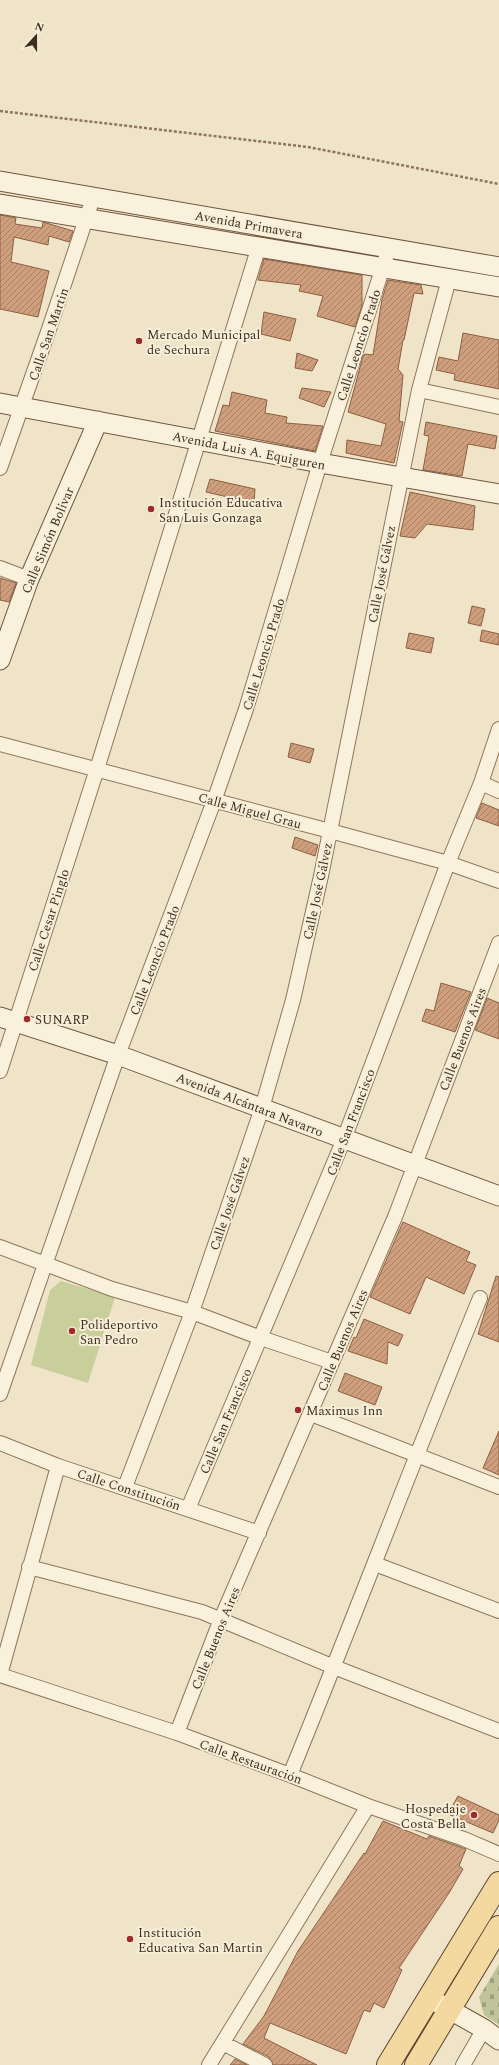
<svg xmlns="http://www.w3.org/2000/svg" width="499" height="2065" viewBox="0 0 499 2065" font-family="Spectral,serif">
	<defs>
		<pattern id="cemetery-stones" width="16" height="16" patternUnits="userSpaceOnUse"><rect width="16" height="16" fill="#bfc49a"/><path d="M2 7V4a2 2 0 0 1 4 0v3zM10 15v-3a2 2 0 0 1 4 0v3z" fill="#9ca07d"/></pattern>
		<pattern id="building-hatch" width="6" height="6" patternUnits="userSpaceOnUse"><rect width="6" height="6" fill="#cf9f7d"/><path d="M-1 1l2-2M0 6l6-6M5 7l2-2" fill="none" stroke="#a98266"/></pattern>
	</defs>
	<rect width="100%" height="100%" fill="#f0e4c8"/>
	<path fill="url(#cemetery-stones)" d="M 499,1964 L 499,2025 L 484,2015 L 479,1997 Z"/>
	<path fill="#c9cf9b" d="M 61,1281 L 115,1297 L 88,1383 L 31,1365 L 50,1290 Z"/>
	<path fill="url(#building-hatch)" stroke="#8d5f41" d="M 0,215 L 16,218 L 15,224 L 42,228 L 43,222 L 73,231 L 69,242 L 49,236 L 48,245 L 14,237 L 11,262 L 49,271 L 38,317 L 0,309 Z
		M 264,259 L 362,275 L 362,306 L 355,327 L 317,316 L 323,296 L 299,291 L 301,285 L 258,280 Z
		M 388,280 L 421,285 L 423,294 L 414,293 L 404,340 L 403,340 L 398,369 L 403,375 L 399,421 L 403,422 L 394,463 L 346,453 L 347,440 L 381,446 L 386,424 L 348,412 L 363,356 L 365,354 L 373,355 L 382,299 Z
		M 264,312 L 296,319 L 290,341 L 261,334 Z
		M 463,333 L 499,340 L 499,389 L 454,380 L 455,374 L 436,370 L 439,357 L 458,361 Z
		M 297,353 L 318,360 L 312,371 L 295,368 Z
		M 302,388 L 331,392 L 324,407 L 299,398 Z
		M 232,392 L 267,400 L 265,413 L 287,417 L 286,423 L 323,426 L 315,451 L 215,431 L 223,405 L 229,406 Z
		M 426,422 L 497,436 L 495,449 L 468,444 L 462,476 L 423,470 L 429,436 L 424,435 Z
		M 210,479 L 255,489 L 254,503 L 206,492 Z
		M 410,492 L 475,506 L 473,530 L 427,524 L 415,538 L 400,536 Z
		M 0,578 L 16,583 L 9,602 L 0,600 Z
		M 472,606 L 485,609 L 481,626 L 468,623 Z
		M 482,630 L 499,634 L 499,645 L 480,641 Z
		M 409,633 L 434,638 L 431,653 L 406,648 Z
		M 291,743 L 314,749 L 310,763 L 288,757 Z
		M 482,803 L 499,810 L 499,826 L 476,818 Z
		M 295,837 L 318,845 L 315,856 L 292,848 Z
		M 441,983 L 471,992 L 455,1032 L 422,1021 L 426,1009 L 434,1011 Z
		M 487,998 L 499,1003 L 499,1039 L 475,1030 Z
		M 403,1222 L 470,1252 L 466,1261 L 476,1265 L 464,1294 L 426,1277 L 410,1314 L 370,1297 Z
		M 496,1276 L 499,1277 L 499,1342 L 478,1334 Z
		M 364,1319 L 403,1335 L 398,1346 L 388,1342 L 387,1364 L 348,1351 L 354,1337 L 356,1338 Z
		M 345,1373 L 382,1387 L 375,1405 L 338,1391 Z
		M 499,1431 L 499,1475 L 483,1468 Z
		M 458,1796 L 499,1815 L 499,1820 L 493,1833 L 448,1814 Z
		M 383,1821 L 427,1839 L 429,1836 L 466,1849 L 459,1866 L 463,1869 L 449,1893 L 399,1968 L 402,1970 L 384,2008 L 374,2003 L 370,2012 L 364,2010 L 346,2054 L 270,2023 L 264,2038 L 317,2065 L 273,2065 L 269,2057 L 243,2044 L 264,2016 L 298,1951 L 364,1853 L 365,1854 Z
		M 235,2059 L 247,2065 L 230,2065 Z"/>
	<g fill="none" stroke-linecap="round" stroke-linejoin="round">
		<g stroke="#8d765c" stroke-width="16">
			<path id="street" d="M 419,390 L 499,407
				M 0,468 L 49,329 L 93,198
				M 0,568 L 29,579
				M 0,744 L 330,831 L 448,863 L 499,881
				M 481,783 L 499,791
				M 0,1071 L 97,769 L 259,246
				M 0,1247 L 112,1289 L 192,1312 L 261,1338 L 332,1362
				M 0,1394 L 118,1055 L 214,801 L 246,709 L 320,463 L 389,248
				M 311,1414 L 499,1487
				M 0,1443 L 58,1466 L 259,1533
				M 125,1487 L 192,1312 L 262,1108 L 293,1000 L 321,876 L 419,390 L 449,279
				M 188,1509 L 344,1139 L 448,863 L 481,783 L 499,729
				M 375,1564 L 499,1611
				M 29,1567 L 202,1612 L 334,1667 L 499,1731
				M 0,1675 L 177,1733 L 290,1775 L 368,1806 L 464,1839 L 499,1854
				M 0,1675 L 58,1466
				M 177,1733 L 221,1619 L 395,1217 L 499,943
				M 290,1775 C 355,1616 415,1456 480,1298
				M 223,2043 L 265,2065
				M 209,2065 L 368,1806
				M 463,2065 L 484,2029"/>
		</g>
		<g stroke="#6f573f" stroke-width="21">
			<path id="secondary" d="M 0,181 L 499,267
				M 0,204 L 499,287
				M 0,403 L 320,463 L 499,494
				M 0,660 L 29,579 L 98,421
				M 0,1017 L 118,1055 L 499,1196
				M 429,1998 L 484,2029 L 499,2040"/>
		</g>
		<g stroke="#5b4430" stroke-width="24">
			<path id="primary" d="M 388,2065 L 499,1883
				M 416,2065 L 499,1927"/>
		</g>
		<path stroke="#8d765c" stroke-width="2.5" stroke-dasharray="3 2" stroke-linecap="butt" d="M 0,111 L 308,147 L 499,184"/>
		<use href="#street" stroke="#faf1dc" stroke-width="14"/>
		<use href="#secondary" stroke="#faf1dc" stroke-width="19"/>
		<use href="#primary" stroke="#f3d9a0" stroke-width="22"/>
	</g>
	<g fill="#9e2a2b" stroke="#f7eed8" stroke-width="1.5">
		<circle cx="139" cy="341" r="4"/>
		<circle cx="151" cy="509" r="4"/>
		<circle cx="27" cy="1019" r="4"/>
		<circle cx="72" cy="1331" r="4"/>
		<circle cx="298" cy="1410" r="4"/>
		<circle cx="474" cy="1815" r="4"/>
		<circle cx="130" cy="1939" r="4"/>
	</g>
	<g text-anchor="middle" stroke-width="4" stroke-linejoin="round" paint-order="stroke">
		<g font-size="13" fill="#3d2e20" stroke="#f7eed8">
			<text transform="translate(249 224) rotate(10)" y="5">Avenida Primavera</text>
			<text transform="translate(48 334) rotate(-71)" y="5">Calle San Martin</text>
			<text transform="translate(358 345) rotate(-72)" y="5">Calle Leoncio Prado</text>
			<text transform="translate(249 450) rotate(11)" y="5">Avenida Luis A. Equiguren</text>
			<text transform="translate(47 540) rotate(-67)" y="5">Calle Simón Bolivar</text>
			<text transform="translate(381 574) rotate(-79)" y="5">Calle José Gálvez</text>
			<text transform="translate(263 654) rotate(-73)" y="5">Calle Leoncio Prado</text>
			<text transform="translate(250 810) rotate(15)" y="5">Calle Miguel Grau</text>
			<text transform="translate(317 891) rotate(-78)" y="5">Calle José Gálvez</text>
			<text transform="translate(48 920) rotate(-72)" y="5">Calle Cesar Pinglo</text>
			<text transform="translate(154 960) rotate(-69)" y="5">Calle Leoncio Prado</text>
			<text transform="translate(462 1039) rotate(-69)" y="5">Calle Buenos Aires</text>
			<text transform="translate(250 1104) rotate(21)" y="5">Avenida Alcántara Navarro</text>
			<text transform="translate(350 1122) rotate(-69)" y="5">Calle San Francisco</text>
			<text transform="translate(229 1203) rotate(-71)" y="5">Calle José Gálvez</text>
			<text transform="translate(342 1340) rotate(-67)" y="5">Calle Buenos Aires</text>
			<text transform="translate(225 1421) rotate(-67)" y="5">Calle San Francisco</text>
			<text transform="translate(129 1489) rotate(18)" y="5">Calle Constitución</text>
			<text transform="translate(215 1638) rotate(-68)" y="5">Calle Buenos Aires</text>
			<text transform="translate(251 1761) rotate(20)" y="5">Calle Restauración</text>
		</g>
		<g font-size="13" fill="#3d2e20" stroke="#f7eed8" text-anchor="start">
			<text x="147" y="339">Mercado Municipal<tspan x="147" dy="15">de Sechura</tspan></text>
			<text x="159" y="507">Institución Educativa<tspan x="159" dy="15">San Luis Gonzaga</tspan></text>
			<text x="35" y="1024">SUNARP</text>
			<text x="80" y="1329">Polideportivo<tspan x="80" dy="15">San Pedro</tspan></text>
			<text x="306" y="1415">Maximus Inn</text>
			<text x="466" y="1813" text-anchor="end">Hospedaje<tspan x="466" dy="15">Costa Bella</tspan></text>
			<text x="138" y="1937">Institución<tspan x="138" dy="15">Educativa San Martin</tspan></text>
		</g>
	</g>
	<g transform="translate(36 36) rotate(21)" stroke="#f7eed8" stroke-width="3" paint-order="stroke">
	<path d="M0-3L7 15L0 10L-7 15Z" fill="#3d2e20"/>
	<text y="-6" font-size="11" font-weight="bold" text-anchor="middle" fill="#3d2e20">N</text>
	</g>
</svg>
